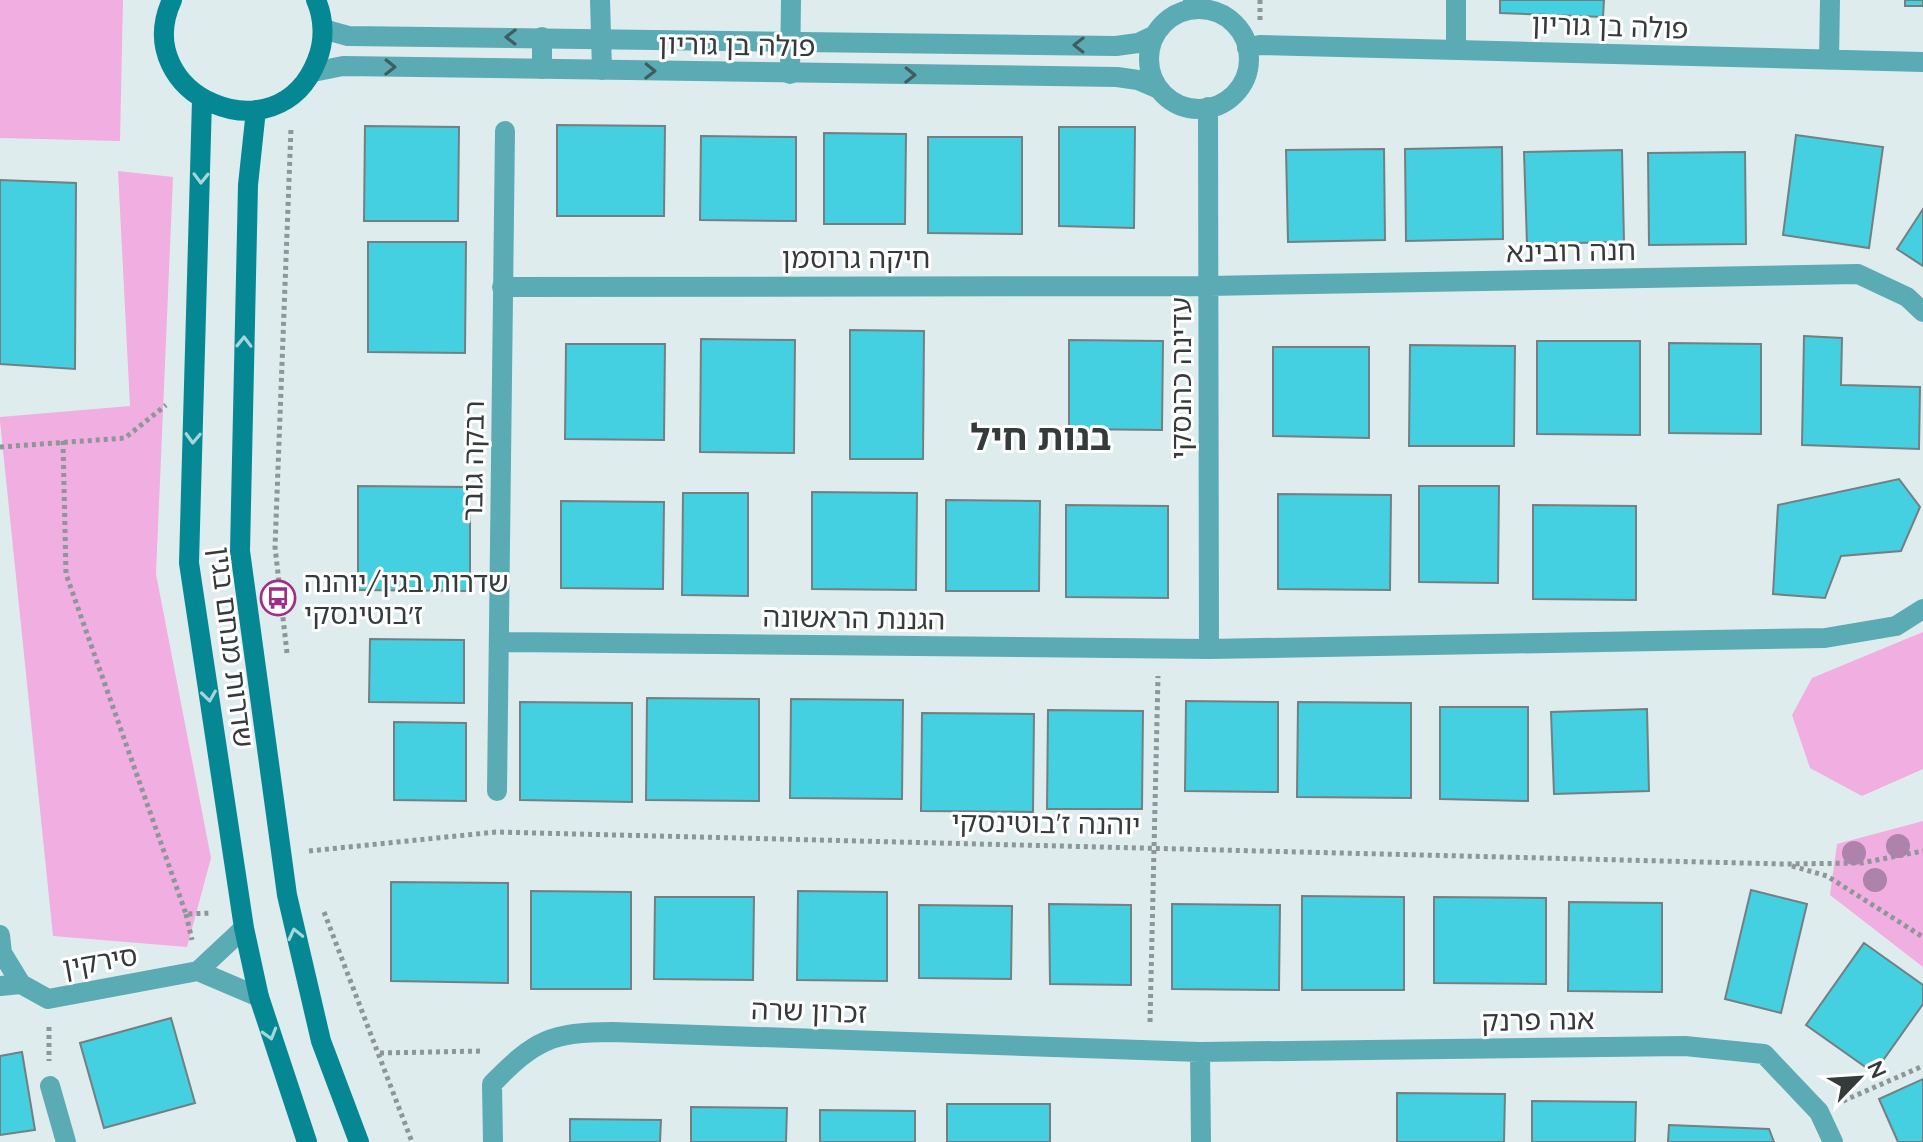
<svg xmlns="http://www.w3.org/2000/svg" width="1923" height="1142" viewBox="0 0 1923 1142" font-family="Quicksand,'Noto Sans Hebrew',sans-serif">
	<rect width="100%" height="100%" fill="#dfecee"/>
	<path fill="#f1aee0" d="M 0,0 L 123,0 L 120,141 L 0,138 Z
		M 118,171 L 173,177 L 156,574 L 211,858 L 187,947 L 53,936 L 0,421 L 0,417 L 130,406 Z
		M 1923,632 L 1923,769 L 1862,796 L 1810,768 L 1792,715 L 1812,678 Z
		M 1923,821 L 1923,967 L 1830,895 L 1837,844 Z"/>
	<path fill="#44d0e0" stroke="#737f80" stroke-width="2" d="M 1500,0 L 1604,0 L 1603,17 L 1500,13 Z
		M 1905,0 L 1923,0 L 1923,6 L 1905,6 Z
		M 557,125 L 665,126 L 664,216 L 557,216 Z
		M 365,126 L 459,127 L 458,221 L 364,221 Z
		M 1059,127 L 1135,127 L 1134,228 L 1059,226 Z
		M 824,133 L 906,134 L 905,224 L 824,224 Z
		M 1796,135 L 1883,147 L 1869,248 L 1783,235 Z
		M 701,136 L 796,137 L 796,221 L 700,220 Z
		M 928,137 L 1022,137 L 1022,234 L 928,233 Z
		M 1502,147 L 1503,239 L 1406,241 L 1405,149 Z
		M 1384,149 L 1385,240 L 1288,242 L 1286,150 Z
		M 1622,150 L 1624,242 L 1527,244 L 1524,152 Z
		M 1745,152 L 1746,244 L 1649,245 L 1648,153 Z
		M 0,180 L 76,183 L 75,369 L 0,364 Z
		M 1923,209 L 1923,266 L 1897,249 Z
		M 368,242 L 466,242 L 465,353 L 368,352 Z
		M 850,330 L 924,331 L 923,459 L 850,459 Z
		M 1804,336 L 1842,338 L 1841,385 L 1920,387 L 1919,449 L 1802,445 Z
		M 701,339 L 795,340 L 794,453 L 700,452 Z
		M 1069,340 L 1163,341 L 1162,430 L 1069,429 Z
		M 1537,341 L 1640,341 L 1640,435 L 1537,434 Z
		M 1669,343 L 1761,344 L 1761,434 L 1669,433 Z
		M 566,344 L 665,344 L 664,440 L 565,439 Z
		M 1410,345 L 1515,346 L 1514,446 L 1409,446 Z
		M 1273,347 L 1369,347 L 1369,438 L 1273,436 Z
		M 1899,479 L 1920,507 L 1901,551 L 1841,556 L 1825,598 L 1773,594 L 1778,505 Z
		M 358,486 L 470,487 L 470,591 L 358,590 Z
		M 1419,486 L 1499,486 L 1498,583 L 1419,582 Z
		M 812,492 L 917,493 L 916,590 L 812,589 Z
		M 683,493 L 748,493 L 748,596 L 682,595 Z
		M 1278,494 L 1391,495 L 1390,590 L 1278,589 Z
		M 946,500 L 1040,501 L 1039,591 L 946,591 Z
		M 561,501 L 664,502 L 663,589 L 561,588 Z
		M 1066,505 L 1168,506 L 1168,598 L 1066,597 Z
		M 1533,505 L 1636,506 L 1636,600 L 1533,599 Z
		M 370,639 L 464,640 L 464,703 L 369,702 Z
		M 647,698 L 759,699 L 759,801 L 646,800 Z
		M 791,699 L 903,700 L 902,799 L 790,798 Z
		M 1186,701 L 1278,702 L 1278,792 L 1185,791 Z
		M 520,702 L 632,703 L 632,802 L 520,800 Z
		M 1298,702 L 1411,703 L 1411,798 L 1297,797 Z
		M 1440,707 L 1528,707 L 1528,801 L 1440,799 Z
		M 1647,709 L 1649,791 L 1554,794 L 1551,712 Z
		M 1048,710 L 1143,711 L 1142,809 L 1047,809 Z
		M 922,713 L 1034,714 L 1033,812 L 921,811 Z
		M 394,722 L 466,723 L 466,801 L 394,800 Z
		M 391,882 L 508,883 L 508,983 L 391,981 Z
		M 1751,890 L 1807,904 L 1781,1013 L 1725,999 Z
		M 531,891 L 631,892 L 631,989 L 531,989 Z
		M 798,891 L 887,892 L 887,981 L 797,980 Z
		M 1302,896 L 1404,897 L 1404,990 L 1302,990 Z
		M 655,897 L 754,897 L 753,980 L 654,979 Z
		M 1434,897 L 1546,898 L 1546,984 L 1434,983 Z
		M 1569,902 L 1662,903 L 1662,992 L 1568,991 Z
		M 1049,904 L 1131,905 L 1131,985 L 1050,984 Z
		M 1172,904 L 1280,905 L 1279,990 L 1172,989 Z
		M 919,905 L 1012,906 L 1011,979 L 919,978 Z
		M 1864,943 L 1923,985 L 1923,1004 L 1874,1073 L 1806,1025 Z
		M 171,1018 L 195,1103 L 104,1128 L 80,1043 Z
		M 22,1052 L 35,1130 L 0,1135 L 0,1056 Z
		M 1923,1079 L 1923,1142 L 1898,1142 L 1879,1099 Z
		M 1397,1093 L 1505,1094 L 1504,1142 L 1397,1142 Z
		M 1532,1101 L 1636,1102 L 1635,1142 L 1532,1142 Z
		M 947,1104 L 1050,1104 L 1050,1142 L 947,1142 Z
		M 691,1107 L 787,1108 L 786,1142 L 691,1142 Z
		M 820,1110 L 915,1111 L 915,1142 L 820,1142 Z
		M 570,1119 L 661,1120 L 660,1142 L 570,1142 Z
		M 1669,1125 L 1769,1129 L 1774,1142 L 1668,1142 Z"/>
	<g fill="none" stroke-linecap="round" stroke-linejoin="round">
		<path stroke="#8d9698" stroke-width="5" stroke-dasharray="4 4" stroke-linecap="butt" d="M 1260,0 L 1260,20
			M 63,441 L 66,574 L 186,914 L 212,913
			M 0,447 L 125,438 L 166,405
			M 287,653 L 275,547 L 291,128
			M 309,851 L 496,832 L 1783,864 L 1861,863 L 1923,851
			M 1792,866 L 1827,876 L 1923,937
			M 324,912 L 412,1142
			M 186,914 L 192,940
			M 1150,1022 L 1158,676
			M 49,1027 L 49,1061
			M 380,1053 L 483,1051
			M 1843,1101 L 1923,1066"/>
		<path stroke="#5babb5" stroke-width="20" d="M 600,0 L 602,70
			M 1193,0 L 1197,8
			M 542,69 L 542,37
			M 790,74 L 791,0
			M 0,986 L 21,984"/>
		<path stroke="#5babb5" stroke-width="20" d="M1149 59a50 50 0 1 1 100 0a50 50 0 1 1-100 0Z
			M 323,29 L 348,36 L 1116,46 L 1138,43 L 1155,35
			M 1247,48 L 1260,45 L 1923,62
			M 1456,50 L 1456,0
			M 1829,60 L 1830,0
			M 313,72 L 343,66 L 1117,77 L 1138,80 L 1159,89
			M 1208,107 L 1209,649
			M 502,287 L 1209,286 L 1858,274 L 1907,297 L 1923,312
			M 499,642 L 1209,649 L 1825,638 L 1896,626 L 1923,609
			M 497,791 L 505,131
			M 0,935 L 2,953 L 21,984 L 48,999 L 198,971 L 244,928
			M 198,971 L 259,997
			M 1200,1052 L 1201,1142
			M 50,1086 L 66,1142
			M 493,1142 L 492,1084 C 535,1040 551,1032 613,1032 L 1200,1052 L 1685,1046 L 1764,1054 L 1819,1112 L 1833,1142"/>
		<path stroke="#058894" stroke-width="20" d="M 172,0 C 128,95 278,161 317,60 C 325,41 324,18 316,0
			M 202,100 L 189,563 L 244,928 L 259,997 L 307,1142
			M 256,110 L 248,185 L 240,551 L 287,895 L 321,1041 L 359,1142"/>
	</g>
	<g fill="#ad82ab">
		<circle cx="1898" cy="846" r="12"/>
		<circle cx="1854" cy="853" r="12"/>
		<circle cx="1875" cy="880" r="12"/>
	</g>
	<defs><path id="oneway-chevron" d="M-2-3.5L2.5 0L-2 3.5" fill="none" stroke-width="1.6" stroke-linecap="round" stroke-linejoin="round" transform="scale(2)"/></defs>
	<g stroke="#405c60">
		<use href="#oneway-chevron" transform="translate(511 37) rotate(-179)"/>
		<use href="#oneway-chevron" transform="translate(1079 45) rotate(-179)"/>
		<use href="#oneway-chevron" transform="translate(390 67) rotate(1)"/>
		<use href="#oneway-chevron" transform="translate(650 71) rotate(1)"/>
		<use href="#oneway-chevron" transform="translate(910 75) rotate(1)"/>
	</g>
	<g stroke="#a8d5da">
		<use href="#oneway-chevron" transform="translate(201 178) rotate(91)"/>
		<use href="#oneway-chevron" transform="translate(244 342) rotate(-89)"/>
		<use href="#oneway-chevron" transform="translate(193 438) rotate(92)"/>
		<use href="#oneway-chevron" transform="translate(209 696) rotate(82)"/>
		<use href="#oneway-chevron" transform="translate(295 934) rotate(-103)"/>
		<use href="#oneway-chevron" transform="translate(270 1034) rotate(74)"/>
	</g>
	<defs>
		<g id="bus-ring" transform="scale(1.8)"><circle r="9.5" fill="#fff" stroke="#9f2e8b" stroke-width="1.5"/><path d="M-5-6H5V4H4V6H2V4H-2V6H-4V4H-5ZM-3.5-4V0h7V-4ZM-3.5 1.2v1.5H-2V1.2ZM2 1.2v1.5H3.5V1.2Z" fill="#9f2e8b"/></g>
	</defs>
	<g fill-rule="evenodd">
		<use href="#bus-ring" x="278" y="598"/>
	</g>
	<g text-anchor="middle" stroke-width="6" stroke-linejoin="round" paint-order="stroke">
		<g font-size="28" fill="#353a3b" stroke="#fff">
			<text transform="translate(1610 26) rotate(2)" y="10">פולה בן גוריון</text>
			<text transform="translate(737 45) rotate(1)" y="10">פולה בן גוריון</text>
			<text transform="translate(1571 251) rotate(-1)" y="10">חנה רובינא</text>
			<text x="856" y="268">חיקה גרוסמן</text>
			<text transform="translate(1181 378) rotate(-90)" y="10">עדינה כהנסקי</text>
			<text transform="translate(473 461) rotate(-89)" y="10">רבקה גובר</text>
			<text transform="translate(854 618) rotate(1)" y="10">הגננת הראשונה</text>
			<text transform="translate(232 647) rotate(83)" y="10">שדרות מנחם בגין</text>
			<text transform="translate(1046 823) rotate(1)" y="10">יוהנה ז'בוטינסקי</text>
			<text transform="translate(100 961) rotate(-10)" y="10">סירקין</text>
			<text transform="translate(809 1011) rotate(2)" y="10">זכרון שרה</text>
			<text transform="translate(1538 1020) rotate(-1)" y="10">אנה פרנק</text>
		</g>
		<g font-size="28" fill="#353a3b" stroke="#fff" text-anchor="start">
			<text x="304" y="592">שדרות בגין/יוהנה<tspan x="304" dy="32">ז׳בוטינסקי</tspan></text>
		</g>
		<g font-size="36" font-weight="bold" fill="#353a3b" stroke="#fff">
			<text x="1041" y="450">בנות חיל</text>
		</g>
	</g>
	<g transform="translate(1859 1078) rotate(65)" stroke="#ffffff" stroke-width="6" paint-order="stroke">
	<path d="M0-6L14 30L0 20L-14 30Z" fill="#353a3b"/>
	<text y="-12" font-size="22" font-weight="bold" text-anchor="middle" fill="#353a3b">N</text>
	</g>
</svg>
